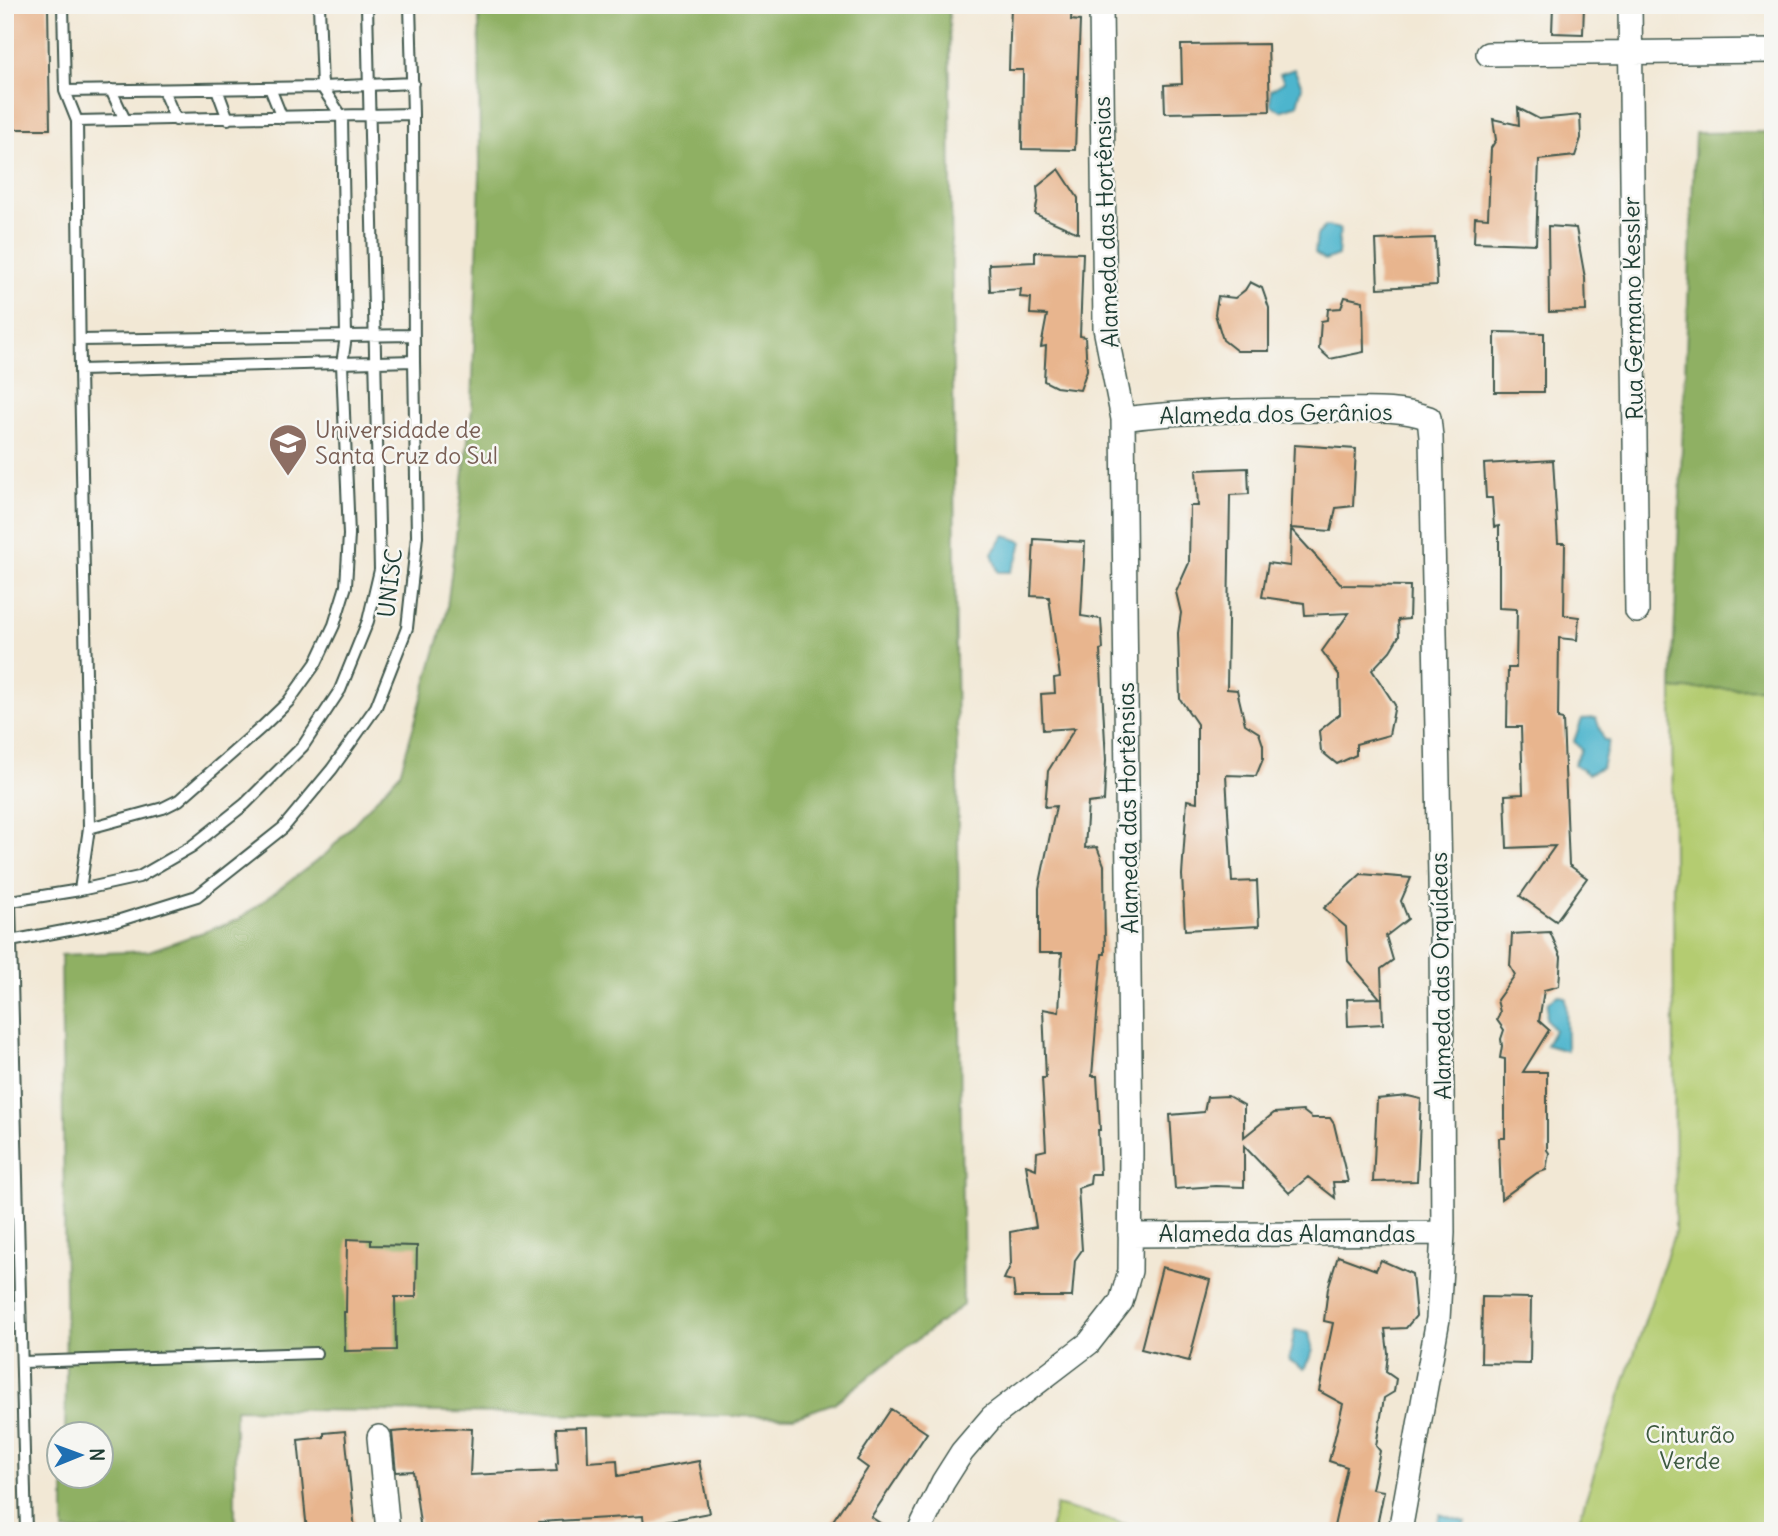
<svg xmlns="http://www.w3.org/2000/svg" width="1778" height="1536" viewBox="0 0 1778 1536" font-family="Delius,sans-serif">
	<rect width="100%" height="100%" fill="#f6f6f2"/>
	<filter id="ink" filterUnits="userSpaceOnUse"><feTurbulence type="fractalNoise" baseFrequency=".0143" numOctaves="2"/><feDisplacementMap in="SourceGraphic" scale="14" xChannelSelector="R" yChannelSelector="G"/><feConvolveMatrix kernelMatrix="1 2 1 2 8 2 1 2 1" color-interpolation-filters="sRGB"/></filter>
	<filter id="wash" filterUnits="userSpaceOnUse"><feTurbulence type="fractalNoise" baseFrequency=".00686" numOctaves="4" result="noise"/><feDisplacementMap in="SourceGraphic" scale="28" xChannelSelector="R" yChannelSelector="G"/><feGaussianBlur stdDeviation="1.57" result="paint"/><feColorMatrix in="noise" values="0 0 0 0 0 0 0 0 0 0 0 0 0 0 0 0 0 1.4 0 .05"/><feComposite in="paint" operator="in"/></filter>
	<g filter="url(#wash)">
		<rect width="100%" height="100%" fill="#f2e8d5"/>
		<path fill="#b4cc71" stroke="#6a8452" stroke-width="2" d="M 1773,688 L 1773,1531 L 1575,1531 L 1675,1231 L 1672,689 Z
			M 1056,1505 L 1150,1531 L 1050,1531 Z"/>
		<path fill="#8fb063" stroke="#57764c" stroke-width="2" d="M 479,5 L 949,5 L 963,1305 L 834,1403 L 794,1417 L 235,1409 L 235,1531 L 64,1531 L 64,1477 L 102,1476 L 102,1434 L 65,1434 L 66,1378 L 61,955 L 149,951 L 238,920 L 327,853 L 400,773 L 446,615 L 472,408 L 480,175 Z
			M 1773,132 L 1773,688 L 1672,689 L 1695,133 Z"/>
		<path fill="#4eb5cd" stroke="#367980" stroke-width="2" d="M 1294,69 L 1302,86 L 1297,105 L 1281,111 L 1270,104 L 1271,90 L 1284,82 L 1280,74 Z
			M 1326,226 L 1340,229 L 1338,255 L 1325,260 L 1315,253 L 1317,235 Z
			M 1005,535 L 1022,542 L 1018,557 L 1010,572 L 998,572 L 992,553 Z
			M 1596,718 L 1604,741 L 1609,741 L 1602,767 L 1588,774 L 1574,764 L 1581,750 L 1574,741 L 1582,719 Z
			M 1558,995 L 1566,998 L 1567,1051 L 1546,1045 L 1554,1030 L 1546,1018 L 1548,1002 Z
			M 1295,1330 L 1309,1333 L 1313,1351 L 1304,1369 L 1289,1360 Z
			M 1440,1514 L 1465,1522 L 1462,1531 L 1434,1531 Z"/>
		<g id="blocks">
			<path fill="#e8b58e" d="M 5,5 L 48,5 L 50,129 L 5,129 Z
				M 1011,5 L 1072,5 L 1071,20 L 1080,21 L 1075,150 L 1022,149 L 1023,70 L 1009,70 Z
				M 1553,5 L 1584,5 L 1583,34 L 1552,33 Z
				M 1268,44 L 1270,111 L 1165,113 L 1164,85 L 1182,84 L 1181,45 Z
				M 1518,108 L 1539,119 L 1580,115 L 1581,138 L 1575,156 L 1539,160 L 1536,244 L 1474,242 L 1475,217 L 1488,218 L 1491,148 L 1496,140 L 1493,119 L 1519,125 Z
				M 1059,169 L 1078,198 L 1078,233 L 1035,214 L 1038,198 L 1037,187 Z
				M 1548,226 L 1576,228 L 1585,278 L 1586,311 L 1549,312 Z
				M 1435,238 L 1437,285 L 1378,288 L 1376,240 Z
				M 1035,252 L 1083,253 L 1080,336 L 1085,337 L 1087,370 L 1080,390 L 1056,387 L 1044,381 L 1046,346 L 1041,347 L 1047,315 L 1030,314 L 1031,298 L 1020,297 L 1021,289 L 990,291 L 989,264 L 1035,262 Z
				M 1250,282 L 1262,288 L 1269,308 L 1269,351 L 1237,351 L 1223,340 L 1215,314 L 1218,296 L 1235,298 L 1245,290 Z
				M 1345,297 L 1363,301 L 1364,352 L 1330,359 L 1319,349 L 1321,321 L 1327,320 L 1328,309 L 1341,308 Z
				M 1495,332 L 1544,333 L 1544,392 L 1495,392 Z
				M 1294,445 L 1356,449 L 1353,506 L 1336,508 L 1331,531 L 1291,528 Z
				M 1553,460 L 1558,543 L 1565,543 L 1564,615 L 1579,617 L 1577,640 L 1559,638 L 1558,719 L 1563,720 L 1569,865 L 1587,878 L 1556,921 L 1520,896 L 1555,846 L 1507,848 L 1505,795 L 1523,794 L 1521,727 L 1507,727 L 1508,668 L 1516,668 L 1517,609 L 1499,608 L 1499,526 L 1494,527 L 1492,498 L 1486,498 L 1484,464 Z
				M 1248,468 L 1249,494 L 1230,495 L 1227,689 L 1237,690 L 1245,724 L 1259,733 L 1263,745 L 1263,759 L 1256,776 L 1226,775 L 1232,882 L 1257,881 L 1259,926 L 1185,930 L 1182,875 L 1187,800 L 1197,802 L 1197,724 L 1180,699 L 1178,633 L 1181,613 L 1176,592 L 1189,563 L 1190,506 L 1198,506 L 1196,470 Z
				M 1291,529 L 1342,585 L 1410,586 L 1409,619 L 1398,620 L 1399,636 L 1390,651 L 1372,670 L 1395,705 L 1389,735 L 1356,744 L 1356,755 L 1337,764 L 1321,751 L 1319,731 L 1340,714 L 1339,675 L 1322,651 L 1349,613 L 1305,615 L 1304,603 L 1262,597 L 1268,563 L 1290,566 Z
				M 1034,539 L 1085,542 L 1081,616 L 1101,619 L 1103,649 L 1100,650 L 1106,760 L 1104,801 L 1088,803 L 1085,848 L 1097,847 L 1104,865 L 1105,954 L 1102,954 L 1092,1076 L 1097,1076 L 1100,1130 L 1098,1130 L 1100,1174 L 1091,1174 L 1090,1184 L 1078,1188 L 1082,1250 L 1075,1260 L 1072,1297 L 1015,1297 L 1013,1281 L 1004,1279 L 1011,1264 L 1010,1232 L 1036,1227 L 1026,1165 L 1036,1169 L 1037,1152 L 1046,1150 L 1042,1078 L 1046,1078 L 1043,1009 L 1059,1012 L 1062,953 L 1039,953 L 1039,888 L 1056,806 L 1045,807 L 1048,771 L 1075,728 L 1043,730 L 1041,694 L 1055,693 L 1054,678 L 1060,677 L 1049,597 L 1031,596 Z
				M 1361,874 L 1411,878 L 1401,901 L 1408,919 L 1386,936 L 1393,960 L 1381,969 L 1383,1024 L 1348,1026 L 1347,999 L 1380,998 L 1348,961 L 1346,927 L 1324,908 Z
				M 1550,932 L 1561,957 L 1559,986 L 1544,990 L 1539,1021 L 1549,1030 L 1523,1072 L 1547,1072 L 1547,1150 L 1549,1153 L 1546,1170 L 1537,1173 L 1501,1199 L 1499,1138 L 1505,1138 L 1505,1059 L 1500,1058 L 1502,1046 L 1501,1039 L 1504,1030 L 1497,1020 L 1500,1012 L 1497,1000 L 1515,975 L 1510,966 L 1512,934 Z
				M 1228,1096 L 1244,1105 L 1244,1137 L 1274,1113 L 1303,1111 L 1312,1118 L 1330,1118 L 1334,1124 L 1348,1182 L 1333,1182 L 1335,1198 L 1308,1177 L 1289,1193 L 1244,1146 L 1244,1187 L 1215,1186 L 1175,1189 L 1170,1115 L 1204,1112 L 1207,1097 Z
				M 1408,1096 L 1421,1099 L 1417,1181 L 1373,1182 L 1377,1099 Z
				M 347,1239 L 371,1240 L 371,1245 L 417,1246 L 416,1297 L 395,1297 L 396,1350 L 345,1351 L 344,1312 L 346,1312 Z
				M 1338,1256 L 1376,1270 L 1381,1260 L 1412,1274 L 1416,1316 L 1406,1328 L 1385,1329 L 1388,1353 L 1386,1372 L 1396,1379 L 1394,1392 L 1384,1398 L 1376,1446 L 1380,1451 L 1372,1489 L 1384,1491 L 1376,1531 L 1333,1531 L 1347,1467 L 1329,1461 L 1343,1404 L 1319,1391 L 1333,1323 L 1324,1321 L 1328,1288 Z
				M 1162,1267 L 1210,1280 L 1189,1361 L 1141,1349 Z
				M 1482,1297 L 1531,1298 L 1530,1364 L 1481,1363 Z
				M 891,1409 L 927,1433 L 871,1517 L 892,1531 L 826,1531 L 868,1468 L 857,1460 Z
				M 587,1427 L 588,1462 L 617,1460 L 618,1476 L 699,1461 L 709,1513 L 644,1525 L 643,1516 L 539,1522 L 539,1531 L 421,1531 L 413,1471 L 396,1472 L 392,1432 L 446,1428 L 472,1429 L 470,1475 L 557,1471 L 556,1464 L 558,1463 L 556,1428 Z
				M 345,1431 L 355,1531 L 307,1531 L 298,1440 L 324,1437 L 324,1433 Z"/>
		</g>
	</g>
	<g filter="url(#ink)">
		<use href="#blocks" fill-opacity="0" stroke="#3f574c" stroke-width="2"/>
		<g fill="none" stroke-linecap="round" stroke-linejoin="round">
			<g stroke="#3f574c" stroke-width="14">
				<path id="service" d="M 63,5 L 65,91 L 77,121 L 80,370 L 89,828 L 80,890
					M 270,88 L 282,118
					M 217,89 L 228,119
					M 111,90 L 125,120
					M 163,90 L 176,120
					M 65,91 L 322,87 L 413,83
					M 77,121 L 413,114
					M 80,340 L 414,335
					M 80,370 L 414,361
					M 89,828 L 163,808 L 179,800 L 262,727 L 288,702 L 316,663 L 334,625 L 346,586 L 349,535 L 342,364 L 346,336 L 342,117 L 322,87 L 319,5
					M 5,902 L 80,890 L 139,877 L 191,847 L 245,804 L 303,746 L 340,690 L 368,621 L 380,570 L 367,5
					M 10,902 L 26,1531
					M 5,942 L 117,921 L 197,896 L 283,828 L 332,769 L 376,707 L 407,628 L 417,536 L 414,361 L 413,114 L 410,5
					M 23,1362 L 316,1353"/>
			</g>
			<g stroke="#3f574c" stroke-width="26">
				<path id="minor" d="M 1630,5 L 1637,611
					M 1488,54 L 1773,51
					M 1123,419 C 1192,410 1263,410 1333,410 C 1365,410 1398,407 1429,418 L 1431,437 L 1441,927 L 1443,1233 L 1438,1319 L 1400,1531
					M 1130,1235 L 1443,1233
					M 379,1437 L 388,1531
					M 919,1531 L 943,1482 L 962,1452 L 992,1417 L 1089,1343 L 1121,1302 L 1130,1271 L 1131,1153 L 1123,419 L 1105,328 L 1101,5"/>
			</g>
			<use href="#service" stroke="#fff" stroke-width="10"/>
			<use href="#minor" stroke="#fff" stroke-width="23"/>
		</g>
	</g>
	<defs>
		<g id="university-pin" transform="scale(2.0125)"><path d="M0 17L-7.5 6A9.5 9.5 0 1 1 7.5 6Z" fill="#8d6e63" stroke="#f6f6f2"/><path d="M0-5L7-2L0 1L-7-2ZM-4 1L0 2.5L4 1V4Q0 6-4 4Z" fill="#fff"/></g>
	</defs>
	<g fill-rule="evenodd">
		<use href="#university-pin" x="288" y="443"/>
	</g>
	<g text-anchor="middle" stroke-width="5" stroke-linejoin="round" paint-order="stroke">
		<g font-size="23" fill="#1f3d34" stroke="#f6f6f2">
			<text transform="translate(1106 222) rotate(-92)" y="8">Alameda das Hortênsias</text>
			<text transform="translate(1633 308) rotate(-91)" y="8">Rua Germano Kessler</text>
			<text transform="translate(1276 414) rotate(-1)" y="8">Alameda dos Gerânios</text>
			<text transform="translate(390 583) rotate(-83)" y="8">UNISC</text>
			<text transform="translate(1128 808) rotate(-91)" y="8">Alameda das Hortênsias</text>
			<text transform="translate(1441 976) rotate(-91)" y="8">Alameda das Orquídeas</text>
			<text x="1287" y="1242">Alameda das Alamandas</text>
		</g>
		<g font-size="23" fill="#785e54" stroke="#f6f6f2" text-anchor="start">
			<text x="315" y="438">Universidade de<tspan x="315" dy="26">Santa Cruz do Sul</tspan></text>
		</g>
		<g font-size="23" fill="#3d5a40" stroke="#f6f6f2">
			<text x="1690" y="1443">Cinturão<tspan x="1690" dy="26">Verde</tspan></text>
		</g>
	</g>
	<rect width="1778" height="1536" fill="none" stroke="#f6f6f2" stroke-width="28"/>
	<g transform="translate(80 1455) rotate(89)"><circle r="33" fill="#f6f6f2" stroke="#a0aca6" stroke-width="2"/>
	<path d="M0-5L12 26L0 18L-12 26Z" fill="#1f6fb2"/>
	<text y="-10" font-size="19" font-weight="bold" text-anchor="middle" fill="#1f3d34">N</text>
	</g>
</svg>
